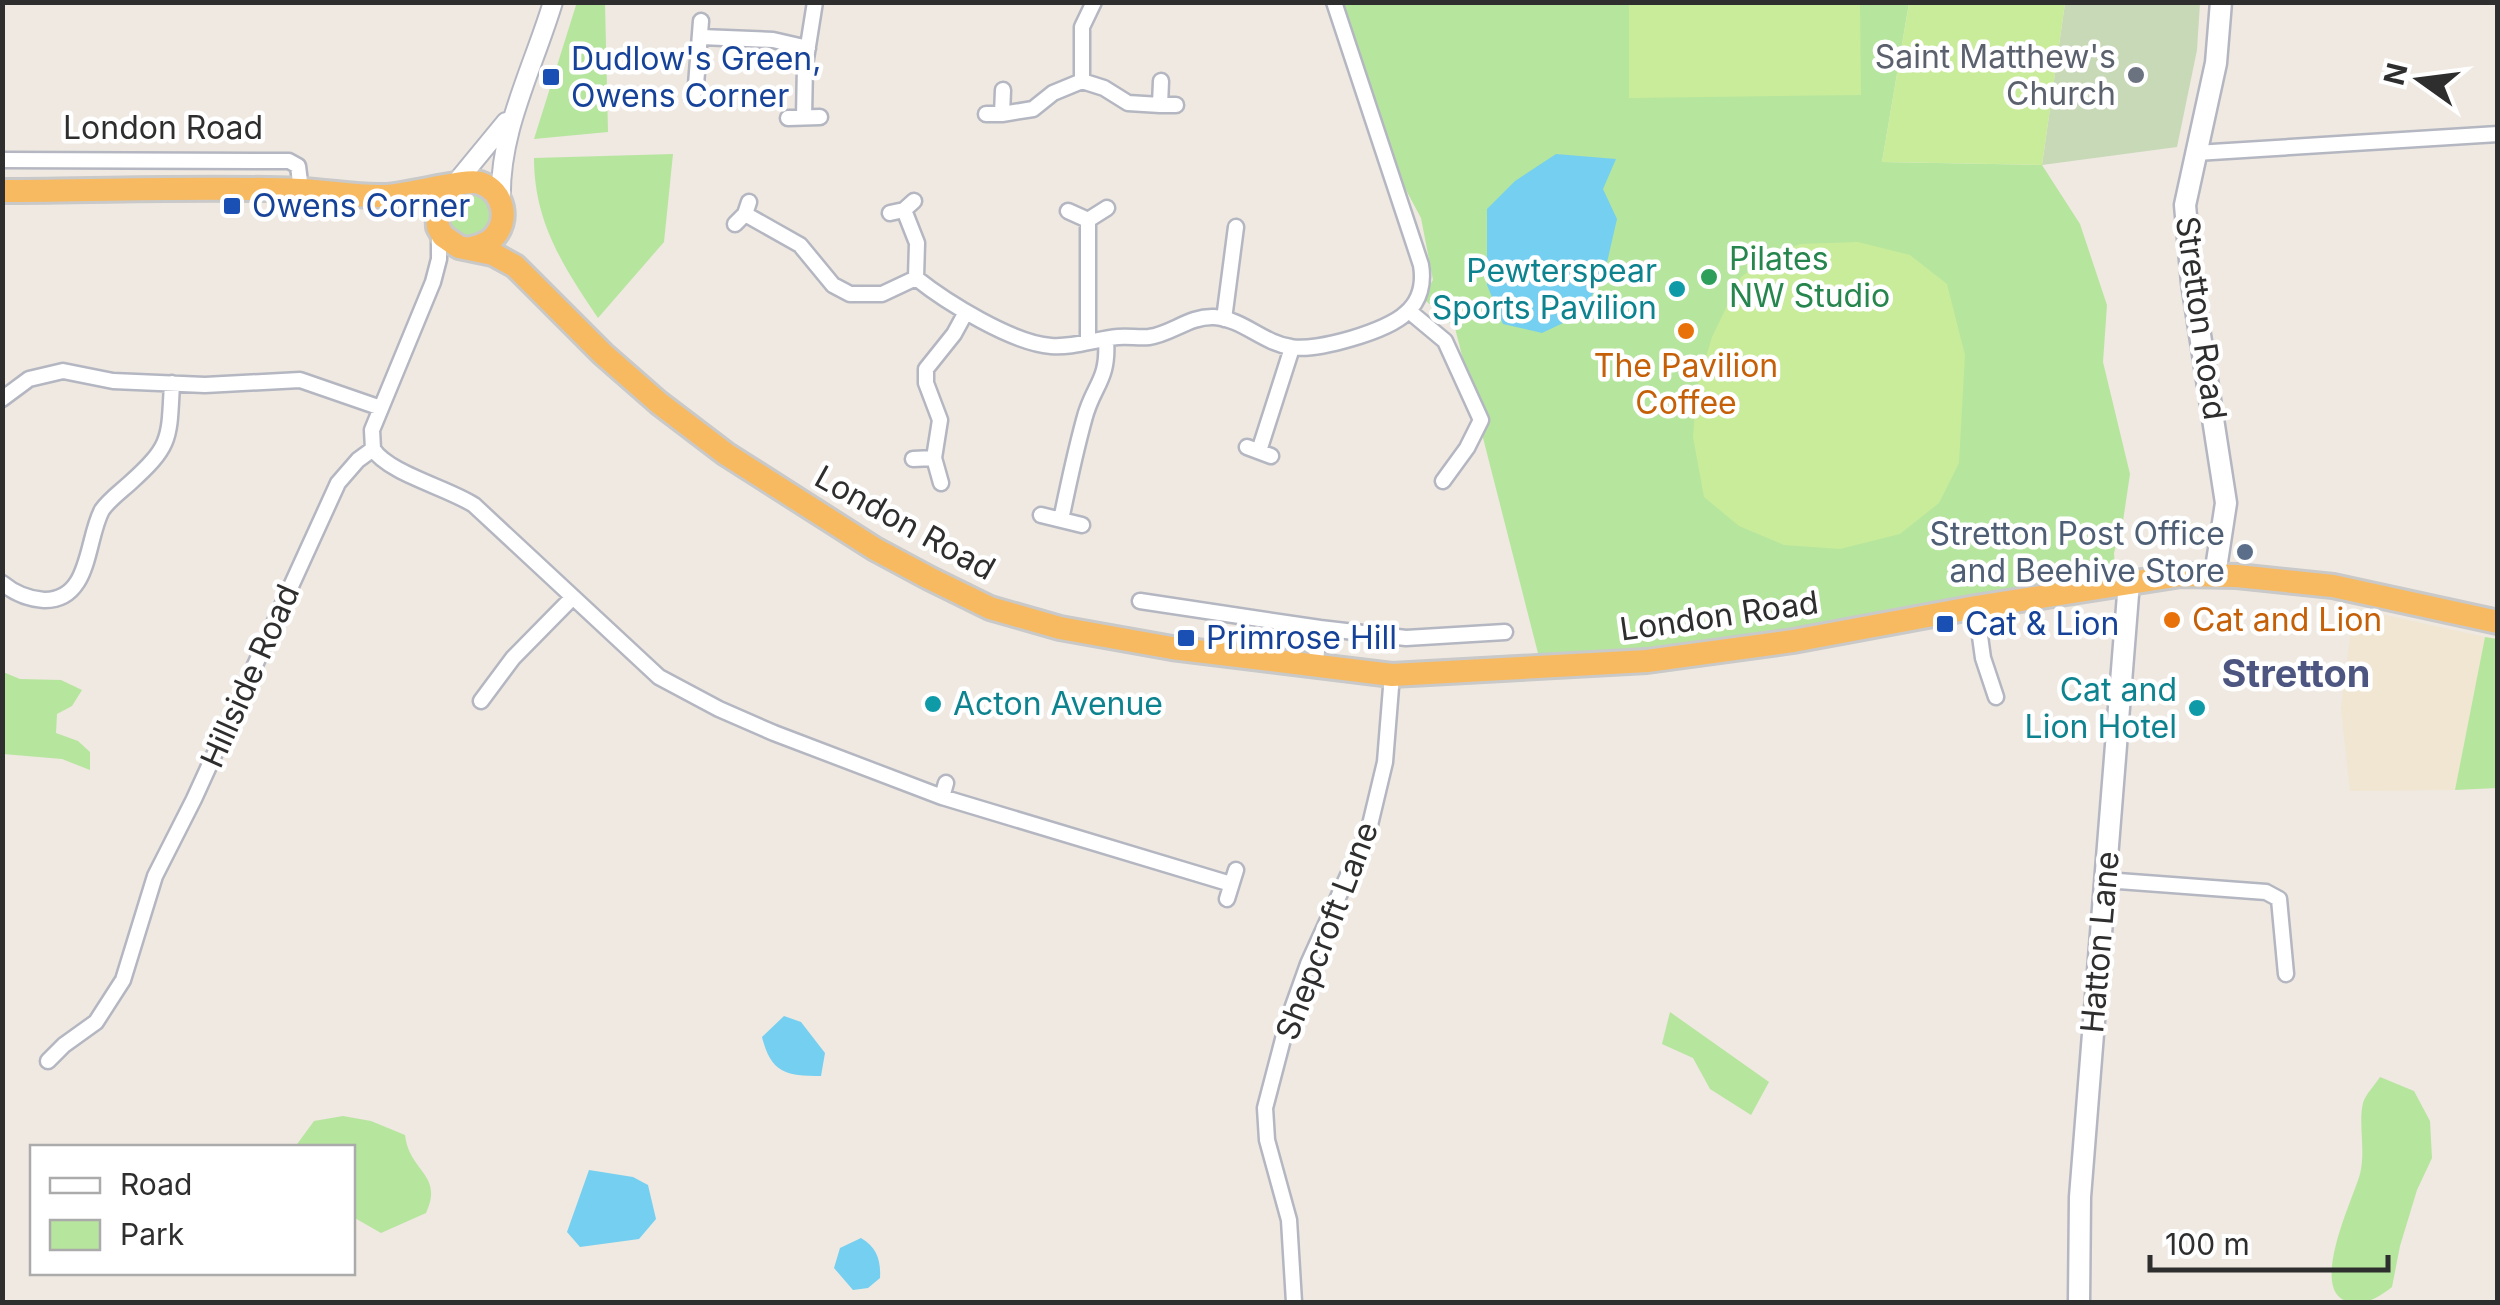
<svg xmlns="http://www.w3.org/2000/svg" width="2500" height="1305" viewBox="0 0 2500 1305" font-family="Inter,sans-serif">
	<rect width="100%" height="100%" fill="#efe9e1"/>
	<path fill="#f0e6d1" d="M 2354,608 L 2485,637 L 2455,790 L 2350,791 L 2341,708 Z"/>
	<path fill="#b6e59e" d="M 577,2 L 605,3 L 608,132 L 534,139 Z
		M 1335,3 L 1909,3 L 1882,162 L 2042,165 L 2080,224 L 2107,305 L 2103,362 L 2130,474 L 2123,521 L 2114,553 L 2116,584 L 1542,669 L 1455,328 L 1422,297 L 1433,280 L 1421,218 L 1377,136 Z
		M 673,154 L 664,242 L 598,318 C 563,266 534,222 534,158 Z
		M448 214a21 21 0 1 1 42 0a21 21 0 1 1-42 0Z
		M 2485,637 L 2497,639 L 2497,788 L 2455,790 Z
		M 3,672 L 20,679 L 61,680 L 82,690 L 72,706 L 57,714 L 56,733 L 78,741 L 90,752 L 90,770 L 62,759 L 3,754 Z
		M 1670,1012 L 1769,1082 L 1751,1115 L 1710,1089 L 1693,1058 L 1662,1044 Z
		M 2380,1077 L 2414,1091 L 2430,1121 L 2432,1158 L 2417,1190 L 2400,1246 L 2392,1287 C 2379,1297 2367,1305 2350,1302 C 2306,1294 2354,1197 2360,1174 C 2366,1149 2358,1124 2363,1103 C 2365,1095 2375,1085 2380,1077 Z
		M 343,1116 L 371,1121 L 405,1135 C 409,1172 444,1174 426,1213 L 381,1233 L 353,1217 L 352,1148 L 295,1147 L 314,1121 Z"/>
	<path fill="#c8d9b8" d="M 2065,3 L 2200,3 L 2197,50 L 2177,147 L 2042,165 Z"/>
	<path fill="#c9ec9a" d="M 1629,3 L 1860,3 L 1861,95 L 1629,98 Z
		M 1909,3 L 2065,3 L 2042,165 L 1882,162 Z
		M 1858,242 L 1910,255 L 1947,284 L 1965,355 L 1959,463 L 1939,503 L 1900,534 L 1840,549 L 1784,545 L 1739,526 L 1704,497 L 1693,437 L 1697,387 L 1712,337 L 1741,277 L 1770,256 L 1800,244 Z"/>
	<path fill="#75cff0" d="M 1556,154 L 1616,159 L 1603,189 L 1617,219 L 1605,271 L 1582,314 L 1542,333 L 1503,324 L 1487,285 L 1487,209 L 1515,181 Z
		M 784,1016 L 801,1022 L 825,1053 L 821,1076 C 786,1076 771,1073 762,1037 Z
		M 589,1170 L 633,1177 L 648,1185 L 656,1219 L 639,1239 L 580,1247 L 567,1232 Z
		M 861,1238 C 877,1247 881,1261 880,1278 L 868,1288 L 853,1290 L 834,1268 L 840,1248 Z"/>
	<g fill="none" stroke-linecap="round" stroke-linejoin="round">
		<g stroke="#b4b7c1" stroke-width="19">
			<path id="minor" d="M 701,37 L 773,40 L 808,48
				M 1082,81 L 1082,27 L 1094,2
				M 1161,81 L 1160,105 L 1176,105
				M 692,99 L 696,85 L 701,21
				M 986,114 L 1002,114 L 1003,90
				M 1002,114 L 1033,109 L 1053,93 L 1082,81 L 1104,88 L 1128,103 L 1160,105
				M 804,117 L 805,65 L 815,2
				M 788,118 L 820,117
				M 2196,153 L 2498,134
				M 2,160 L 289,161 L 298,166 L 301,190
				M 904,210 L 917,243 L 916,278
				M 1068,211 L 1088,220 L 1107,208
				M 890,213 L 904,210 L 914,201
				M 745,214 L 800,245 L 833,285 L 850,294 L 882,294 L 916,278 C 946,302 1012,343 1051,346 C 1073,348 1096,339 1118,337 C 1128,336 1139,338 1149,337 C 1172,334 1189,316 1214,317 C 1243,319 1263,343 1291,347 C 1316,352 1388,331 1406,313 C 1420,301 1424,283 1421,265 L 1334,2
				M 735,224 L 745,214 L 749,202
				M 1409,311 L 1445,341 L 1481,420 L 1467,448 L 1443,481
				M 1224,319 L 1236,227
				M 1088,342 L 1088,220
				M 2,399 L 29,379 L 63,371 L 113,381 L 205,385 L 300,380 L 381,408
				M 1247,447 L 1271,456
				M 373,449 C 388,473 448,488 474,505 L 659,677 L 719,709 L 774,733 L 942,797
				M 373,449 L 372,430 L 433,282 L 439,259 L 439,233
				M 1259,451 L 1292,348
				M 934,458 L 940,420 L 926,383 L 926,369 L 954,334 L 966,312
				M 913,459 L 934,458 L 941,483
				M 1041,515 L 1082,525
				M 1061,520 C 1068,486 1075,453 1084,420 C 1093,384 1109,382 1106,339
				M 2,583 C 14,593 29,599 44,600 C 91,601 86,539 102,510 C 109,500 120,492 130,483 C 172,445 169,439 172,383
				M 1140,601 L 1320,628 L 1315,667
				M 1976,607 L 1983,658 L 1996,697
				M 1320,628 L 1406,638 L 1505,632
				M 481,701 L 513,658 L 573,597
				M 946,783 L 942,797 L 1231,884
				M 2105,880 L 2266,892 L 2279,899 L 2286,974
				M 1227,899 L 1236,870
				M 48,1061 L 64,1045 L 96,1022 L 123,980 L 155,876 L 194,799 L 338,483 L 358,460 L 373,449
				M 1294,1302 L 1289,1220 L 1267,1140 L 1265,1108 L 1288,1020 L 1308,964 L 1369,829 L 1385,762 L 1392,675"/>
		</g>
		<g stroke="#b4b7c1" stroke-width="22">
			<path id="tertiary" d="M 455,184 L 506,122
				M 501,203 C 498,132 533,69 553,2"/>
		</g>
		<g stroke="#b4b7c1" stroke-width="25">
			<path id="secondary" d="M 2215,575 L 2226,503 L 2192,283 L 2185,205 L 2216,63 L 2221,2
				M 2079,1302 L 2080,1197 L 2129,582"/>
		</g>
		<g stroke="#c9c9c9" stroke-width="28">
			<path id="trunk" d="M 452,186 L 437,206 L 438,227 L 443,236 L 459,247 L 493,254 L 515,266 L 603,354 L 659,403 L 726,454 L 875,549 L 929,578 L 990,608 L 1060,628 L 1172,648 L 1392,675 L 1647,661 L 1793,641 L 1976,607 L 2181,575 L 2237,576 L 2333,586 L 2498,622
				M 2,191 C 101,191 201,186 300,190 C 328,191 356,197 383,196 C 405,196 468,178 480,183 C 504,191 510,221 493,238 C 487,244 480,246 472,248"/>
		</g>
		<use href="#minor" stroke="#fff" stroke-width="14"/>
		<use href="#tertiary" stroke="#fff" stroke-width="18"/>
		<use href="#secondary" stroke="#fff" stroke-width="20"/>
		<use href="#trunk" stroke="#f8ba60" stroke-width="22"/>
	</g>
	<circle fill="#6b7280" stroke="#fff" stroke-width="4" cx="2136" cy="75" r="10"/>
	<g fill="#1a4fb4" stroke="#fff" stroke-width="4">
		<rect x="541" y="67" width="20" height="20" rx="5"/>
		<rect x="222" y="196" width="20" height="20" rx="5"/>
		<rect x="1935" y="614" width="20" height="20" rx="5"/>
		<rect x="1176" y="628" width="20" height="20" rx="5"/>
	</g>
	<circle fill="#2e9e5b" stroke="#fff" stroke-width="4" cx="1709" cy="277" r="10"/>
	<g fill="#0f9aa8" stroke="#fff" stroke-width="4">
		<circle cx="1677" cy="289" r="10"/>
		<circle cx="933" cy="704" r="10"/>
		<circle cx="2197" cy="708" r="10"/>
	</g>
	<g fill="#e8710a" stroke="#fff" stroke-width="4">
		<circle cx="1686" cy="331" r="10"/>
		<circle cx="2172" cy="620" r="10"/>
	</g>
	<circle fill="#5c6f8a" stroke="#fff" stroke-width="4" cx="2245" cy="552" r="10"/>
	<g text-anchor="middle" stroke-width="9" stroke-linejoin="round" paint-order="stroke">
		<g font-size="32" fill="#5b616d" stroke="#fff" text-anchor="end">
			<text x="2116" y="68">Saint Matthew's<tspan x="2116" dy="37">Church</tspan></text>
		</g>
		<g font-size="32" fill="#164399" stroke="#fff" text-anchor="start">
			<text x="571" y="70">Dudlow's Green,<tspan x="571" dy="37">Owens Corner</tspan></text>
			<text x="252" y="217">Owens Corner</text>
			<text x="1965" y="635">Cat &amp; Lion</text>
			<text x="1206" y="649">Primrose Hill</text>
		</g>
		<g font-size="32" fill="#2e2e2e" stroke="#fff">
			<text x="163" y="139">London Road</text>
			<text transform="translate(2201 318) rotate(82)" y="11">Stretton Road</text>
			<text transform="translate(905 523) rotate(29)" y="11">London Road</text>
			<text transform="translate(1719 616) rotate(-8)" y="11">London Road</text>
			<text transform="translate(250 676) rotate(-66)" y="11">Hillside Road</text>
			<text transform="translate(1327 931) rotate(-69)" y="11">Shepcroft Lane</text>
			<text transform="translate(2100 942) rotate(-85)" y="11">Hatton Lane</text>
		</g>
		<g font-size="32" fill="#27864d" stroke="#fff" text-anchor="start">
			<text x="1729" y="270">Pilates<tspan x="1729" dy="37">NW Studio</tspan></text>
		</g>
		<g font-size="32" fill="#0d838f" stroke="#fff" text-anchor="end">
			<text x="1657" y="282">Pewterspear<tspan x="1657" dy="37">Sports Pavilion</tspan></text>
			<text x="2177" y="701">Cat and<tspan x="2177" dy="37">Lion Hotel</tspan></text>
			<text x="953" y="715" text-anchor="start">Acton Avenue</text>
		</g>
		<g font-size="32" fill="#c56008" stroke="#fff">
			<text x="1686" y="377">The Pavilion<tspan x="1686" dy="37">Coffee</tspan></text>
			<text x="2192" y="631" text-anchor="start">Cat and Lion</text>
		</g>
		<g font-size="32" fill="#4e5e75" stroke="#fff" text-anchor="end">
			<text x="2225" y="545">Stretton Post Office<tspan x="2225" dy="37">and Beehive Store</tspan></text>
		</g>
		<g font-size="38" font-weight="bold" fill="#4d5680" stroke="#fff">
			<text x="2296" y="687">Stretton</text>
		</g>
	</g>
	<rect width="2500" height="1305" fill="none" stroke="#2e2e2e" stroke-width="10"/>
	<rect x="30" y="1145" width="325" height="130" fill="#ffffff" stroke="#ababab" stroke-width="2.5"/>
	<rect x="50" y="1178" width="50" height="15" fill="#ffffff" stroke="#ababab" stroke-width="2.5"/>
	<text x="120" y="1195" font-size="30" fill="#2e2e2e">Road</text>
	<rect x="50" y="1220" width="50" height="30" fill="#b6e59e" stroke="#ababab" stroke-width="2.5"/>
	<text x="120" y="1245" font-size="30" fill="#2e2e2e">Park</text>
	<g transform="translate(2420 80) rotate(284)" stroke="#ffffff" stroke-width="8" paint-order="stroke">
	<path d="M0-8L18 38L0 25L-18 38Z" fill="#2e2e2e"/>
	<text y="-15" font-size="28" font-weight="bold" text-anchor="middle" fill="#2e2e2e">N</text>
	</g>
	<path d="M2150 1255v15h238v-15" fill="none" stroke="#2e2e2e" stroke-width="5"/>
	<text x="2165" y="1255" font-size="30" fill="#2e2e2e" stroke="#ffffff" stroke-width="8" paint-order="stroke">100 m</text>
</svg>
